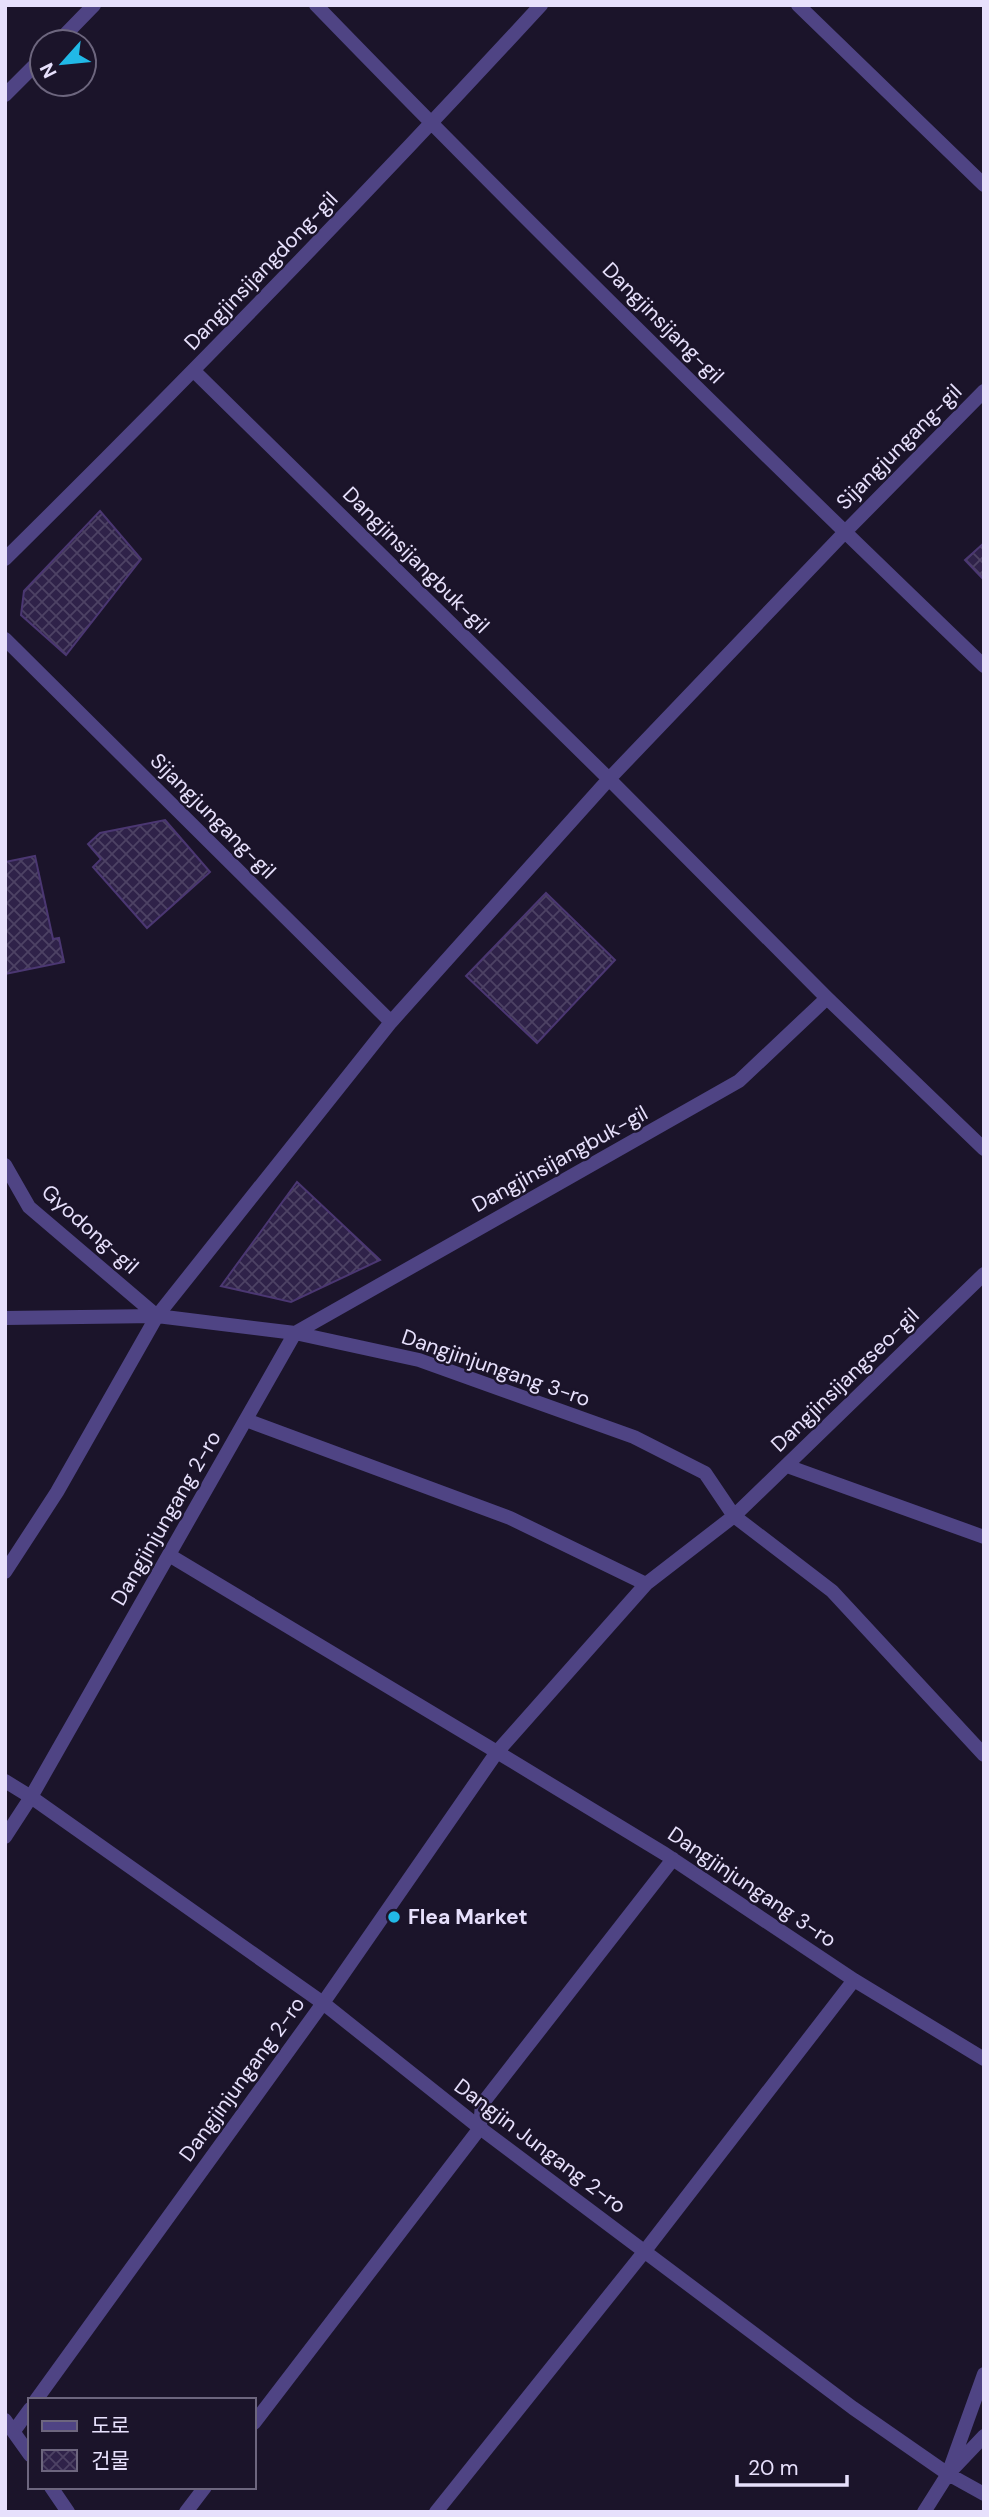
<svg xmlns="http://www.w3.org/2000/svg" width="989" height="2517" viewBox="0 0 989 2517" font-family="'DM Sans','Noto Sans KR',sans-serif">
	<defs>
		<pattern id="building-cross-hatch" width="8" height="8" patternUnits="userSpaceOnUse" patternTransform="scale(1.75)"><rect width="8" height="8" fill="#2f2249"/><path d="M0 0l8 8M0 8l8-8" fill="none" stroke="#4d4264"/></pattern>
	</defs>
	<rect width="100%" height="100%" fill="#1b142a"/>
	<path fill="url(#building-cross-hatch)" stroke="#4b3772" stroke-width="2" d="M 100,511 L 141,559 L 66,655 L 21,615 L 24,591 Z
		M 984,543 L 984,580 L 965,560 Z
		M 165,820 L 210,872 L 147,928 L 93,867 L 101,859 L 88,844 L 100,833 Z
		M 35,856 L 53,939 L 59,938 L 64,962 L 5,974 L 5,862 Z
		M 546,893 L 615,960 L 537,1043 L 466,976 Z
		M 297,1182 L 380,1260 L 291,1302 L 221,1286 Z"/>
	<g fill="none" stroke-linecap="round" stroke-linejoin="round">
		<path stroke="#4f4484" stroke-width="14" d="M 316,5 C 534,230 758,449 984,666
			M 798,5 L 984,185
			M 58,42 L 94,5
			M 5,95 L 42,58
			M 194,371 L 609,779 L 845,532 L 984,391
			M 5,559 C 188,378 367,194 541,5
			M 5,639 L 391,1022
			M 5,1165 L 29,1207 L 157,1316
			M 984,1274 L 734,1516 L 832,1591 L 984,1755
			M 5,1318 L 157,1316 L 295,1333 L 419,1360 L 634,1437 L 705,1473 L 734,1516 L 646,1584 L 510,1518 L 246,1420
			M 295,1333 L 739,1081 L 827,998
			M 787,1466 L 984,1537
			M 5,1572 L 57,1492 L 157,1316 L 391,1022 L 609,779 L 827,998 L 984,1149
			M 646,1584 L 497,1752 L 665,1854 L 854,1980 L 984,2059
			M 5,1781 L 31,1797 L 323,2003 L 480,2128 L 853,2408 L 948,2474 L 984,2494
			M 5,1837 L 31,1797 L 295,1333
			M 36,2400 L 323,2003 L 497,1752 L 169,1555
			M 5,2420 L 30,2455
			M 254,2423 L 480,2128 L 482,2104 L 673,1859
			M 14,2431 L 30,2409
			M 948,2474 L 984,2374
			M 51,2487 L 68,2512
			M 186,2512 L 205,2487
			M 436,2512 L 644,2252 L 854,1980
			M 924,2512 L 948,2474 L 984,2436"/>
	</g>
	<circle fill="#21b9e7" stroke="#1b142a" stroke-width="2.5" cx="394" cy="1917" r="7"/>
	<g text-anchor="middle" stroke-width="5" stroke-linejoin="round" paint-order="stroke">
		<g font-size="21" fill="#e7e0fc" stroke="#1b142a">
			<text transform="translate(261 271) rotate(-46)" y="7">Dangjinsijangdong-gil</text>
			<text transform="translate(663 323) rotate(45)" y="7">Dangjinsijang-gil</text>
			<text transform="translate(899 447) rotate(-45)" y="7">Sijangjungang-gil</text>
			<text transform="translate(416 560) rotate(45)" y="7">Dangjinsijangbuk-gil</text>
			<text transform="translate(213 816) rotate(45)" y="7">Sijangjungang-gil</text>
			<text transform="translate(560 1159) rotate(-29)" y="7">Dangjinsijangbuk-gil</text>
			<text transform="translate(90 1229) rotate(42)" y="7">Gyodong-gil</text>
			<text transform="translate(496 1368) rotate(19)" y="7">Dangjinjungang 3-ro</text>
			<text transform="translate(845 1380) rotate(-44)" y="7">Dangjinsijangseo-gil</text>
			<text transform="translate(166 1518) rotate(-60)" y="7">Dangjinjungang 2-ro</text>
			<text transform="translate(752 1887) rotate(34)" y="7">Dangjinjungang 3-ro</text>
			<text transform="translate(242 2079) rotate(-54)" y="7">Dangjinjungang 2-ro</text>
			<text transform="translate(540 2146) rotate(37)" y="7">Dangjin Jungang 2-ro</text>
		</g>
		<g font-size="21" font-weight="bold" fill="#e7e0fc" stroke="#1b142a" text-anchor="start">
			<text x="408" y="1924">Flea Market</text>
		</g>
	</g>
	<rect width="989" height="2517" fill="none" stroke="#e7e0fc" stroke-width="14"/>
	<rect x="28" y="2398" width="228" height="91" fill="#1b142a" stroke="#6d667e" stroke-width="2"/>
	<rect x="42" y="2421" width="35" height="10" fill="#4f4484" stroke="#6d667e" stroke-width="2"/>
	<text x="91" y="2433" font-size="21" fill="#e7e0fc">도로</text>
	<rect x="42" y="2450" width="35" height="21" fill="url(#building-cross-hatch)" stroke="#6d667e" stroke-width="2"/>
	<text x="91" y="2468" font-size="21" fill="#e7e0fc">건물</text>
	<g transform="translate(63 63) rotate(243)"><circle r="33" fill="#1b142a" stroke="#6d667e" stroke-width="2"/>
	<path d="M0-5L12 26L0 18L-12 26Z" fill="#21b9e7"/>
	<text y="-10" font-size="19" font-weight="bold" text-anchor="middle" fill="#e7e0fc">N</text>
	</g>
	<path d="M737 2475v10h110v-10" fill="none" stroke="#e7e0fc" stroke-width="3.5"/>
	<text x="748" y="2475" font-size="21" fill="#e7e0fc" stroke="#1b142a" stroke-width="5" paint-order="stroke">20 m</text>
</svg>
